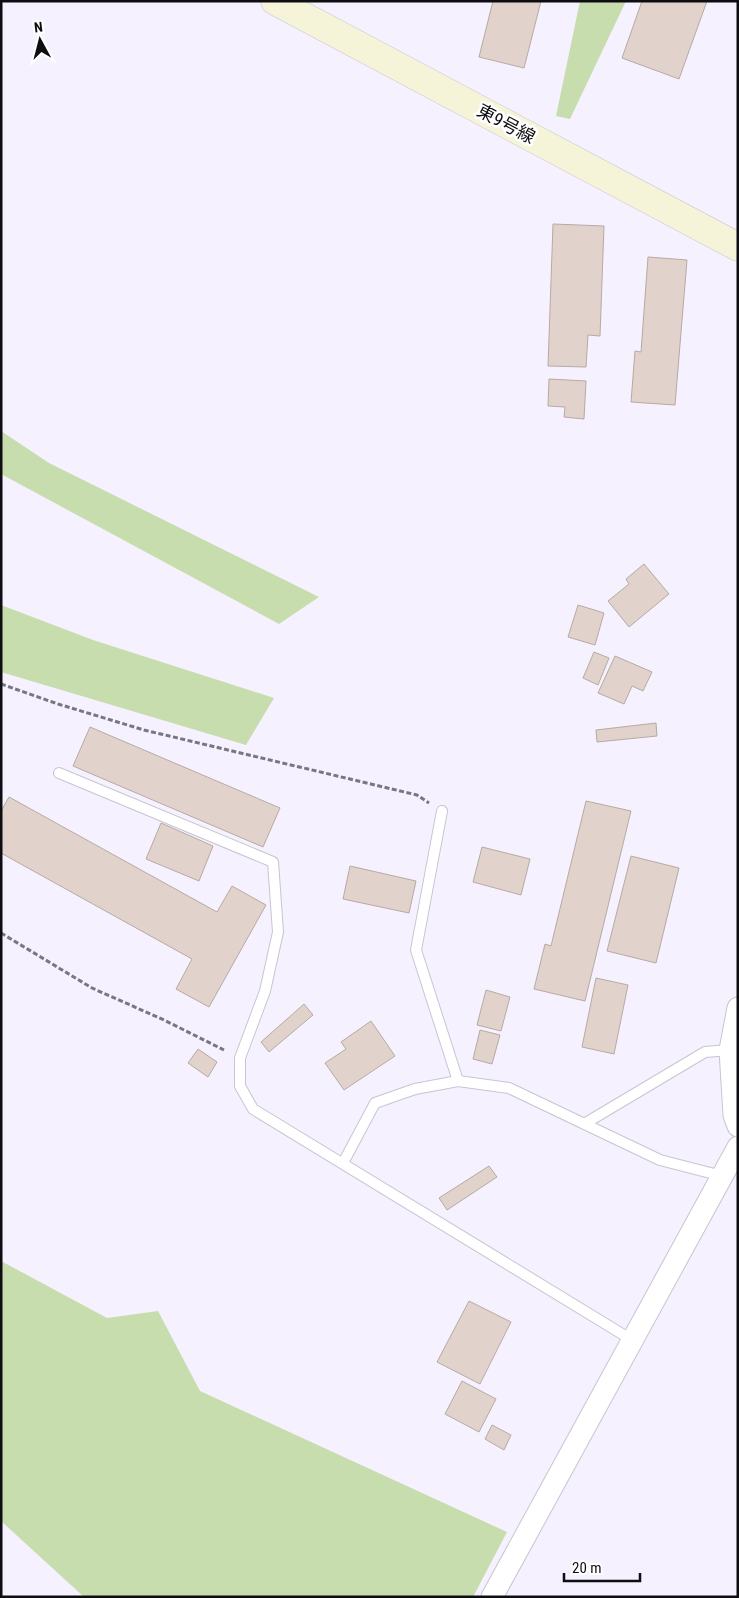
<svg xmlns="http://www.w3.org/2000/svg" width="739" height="1598" viewBox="0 0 739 1598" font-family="'Roboto Condensed','Noto Sans JP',sans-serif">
	<rect width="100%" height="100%" fill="#f5f1fe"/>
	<path fill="#c8ddad" d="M 580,1 L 626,1 L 570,119 L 556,116 Z
		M 1,431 L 49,463 L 319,597 L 279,624 L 1,474 Z
		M 1,605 L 93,640 L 274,698 L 246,745 L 1,672 Z
		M 1,1261 L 107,1318 L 158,1311 L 200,1391 L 507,1532 L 473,1597 L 84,1597 L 1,1521 Z"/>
	<path fill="#e1d3cc" stroke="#b6aaa3" d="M 493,1 L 541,1 L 524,68 L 479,57 Z
		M 642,1 L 707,1 L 679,79 L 622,58 Z
		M 553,224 L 604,226 L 600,336 L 588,335 L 586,367 L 548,366 Z
		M 648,257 L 687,260 L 675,405 L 631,402 L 635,351 L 641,352 Z
		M 549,379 L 586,381 L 584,419 L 564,417 L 565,407 L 548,406 Z
		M 644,564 L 669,594 L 629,627 L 608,601 L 629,584 L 626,579 Z
		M 578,605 L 604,613 L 595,645 L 568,637 Z
		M 594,652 L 609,658 L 598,685 L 583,678 Z
		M 615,656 L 652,672 L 643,691 L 632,686 L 624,704 L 598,693 Z
		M 656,723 L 657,736 L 597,742 L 596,730 Z
		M 90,727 L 280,808 L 263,847 L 73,766 Z
		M 9,797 L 217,912 L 232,886 L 266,905 L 209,1007 L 176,989 L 192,959 L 1,853 L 1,811 Z
		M 586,801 L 631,811 L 585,1001 L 534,989 L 545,944 L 551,946 Z
		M 161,823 L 213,846 L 199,881 L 146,859 Z
		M 482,847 L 530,859 L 521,895 L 473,882 Z
		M 631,856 L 679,868 L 656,963 L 607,951 Z
		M 350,866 L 416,881 L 409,913 L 343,899 Z
		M 596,978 L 628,985 L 614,1054 L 582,1047 Z
		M 486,990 L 510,997 L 501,1031 L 477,1025 Z
		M 304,1004 L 313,1015 L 269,1052 L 261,1042 Z
		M 371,1021 L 395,1056 L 344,1090 L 325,1063 L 346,1049 L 341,1042 Z
		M 480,1030 L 500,1035 L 492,1064 L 473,1059 Z
		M 198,1049 L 217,1062 L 208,1077 L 188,1063 Z
		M 489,1166 L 497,1177 L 447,1210 L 439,1198 Z
		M 469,1301 L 511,1322 L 480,1384 L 437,1362 Z
		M 462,1381 L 496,1399 L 479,1432 L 445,1414 Z
		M 492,1425 L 511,1435 L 504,1450 L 485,1439 Z"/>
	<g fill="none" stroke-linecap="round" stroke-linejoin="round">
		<g stroke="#c8c5d1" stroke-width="12">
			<path id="lane" d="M 59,773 L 273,862 L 278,932 L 265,991 L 240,1058 L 240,1086 L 253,1109 L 632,1340
				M 442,811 L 416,950 L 458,1081
				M 584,1124 L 705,1052 L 730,1050
				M 343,1163 L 375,1103 L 415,1089 L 458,1081 L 509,1088 L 660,1160 L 722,1176"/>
		</g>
		<g stroke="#c8c5d1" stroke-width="23">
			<path id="street" d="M 738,1008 L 730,1050 L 734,1115 L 738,1126
				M 492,1597 L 738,1147"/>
		</g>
		<g stroke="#c8c5d1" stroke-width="29">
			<path id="secondary" d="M 275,1 L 738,247"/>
		</g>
		<path stroke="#78767e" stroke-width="3" stroke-dasharray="5 2.5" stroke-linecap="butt" d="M 1,684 L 58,704 L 144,730 L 417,795 L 429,803
			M 1,933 L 92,988 L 164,1020 L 224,1050"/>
		<use href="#lane" stroke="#fff" stroke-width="10"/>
		<use href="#street" stroke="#fff" stroke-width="21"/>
		<use href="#secondary" stroke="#f6f4d8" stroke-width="28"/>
	</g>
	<g text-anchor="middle" stroke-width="5" stroke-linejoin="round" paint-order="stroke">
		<g font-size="18" fill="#0e0d11" stroke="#fff">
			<text transform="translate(506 124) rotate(28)" y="6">東9号線</text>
		</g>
	</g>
	<rect width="739" height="1598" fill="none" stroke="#0e0d11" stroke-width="5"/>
	<g transform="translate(40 40) rotate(353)" stroke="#ffffff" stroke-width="4" paint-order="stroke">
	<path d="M0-4L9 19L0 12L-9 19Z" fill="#0e0d11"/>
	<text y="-8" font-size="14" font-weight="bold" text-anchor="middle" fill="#0e0d11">N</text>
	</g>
	<path d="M564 1573v8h76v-8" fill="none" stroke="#0e0d11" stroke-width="2.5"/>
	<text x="572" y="1573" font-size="15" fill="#0e0d11" stroke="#ffffff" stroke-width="4" paint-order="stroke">20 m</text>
</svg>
